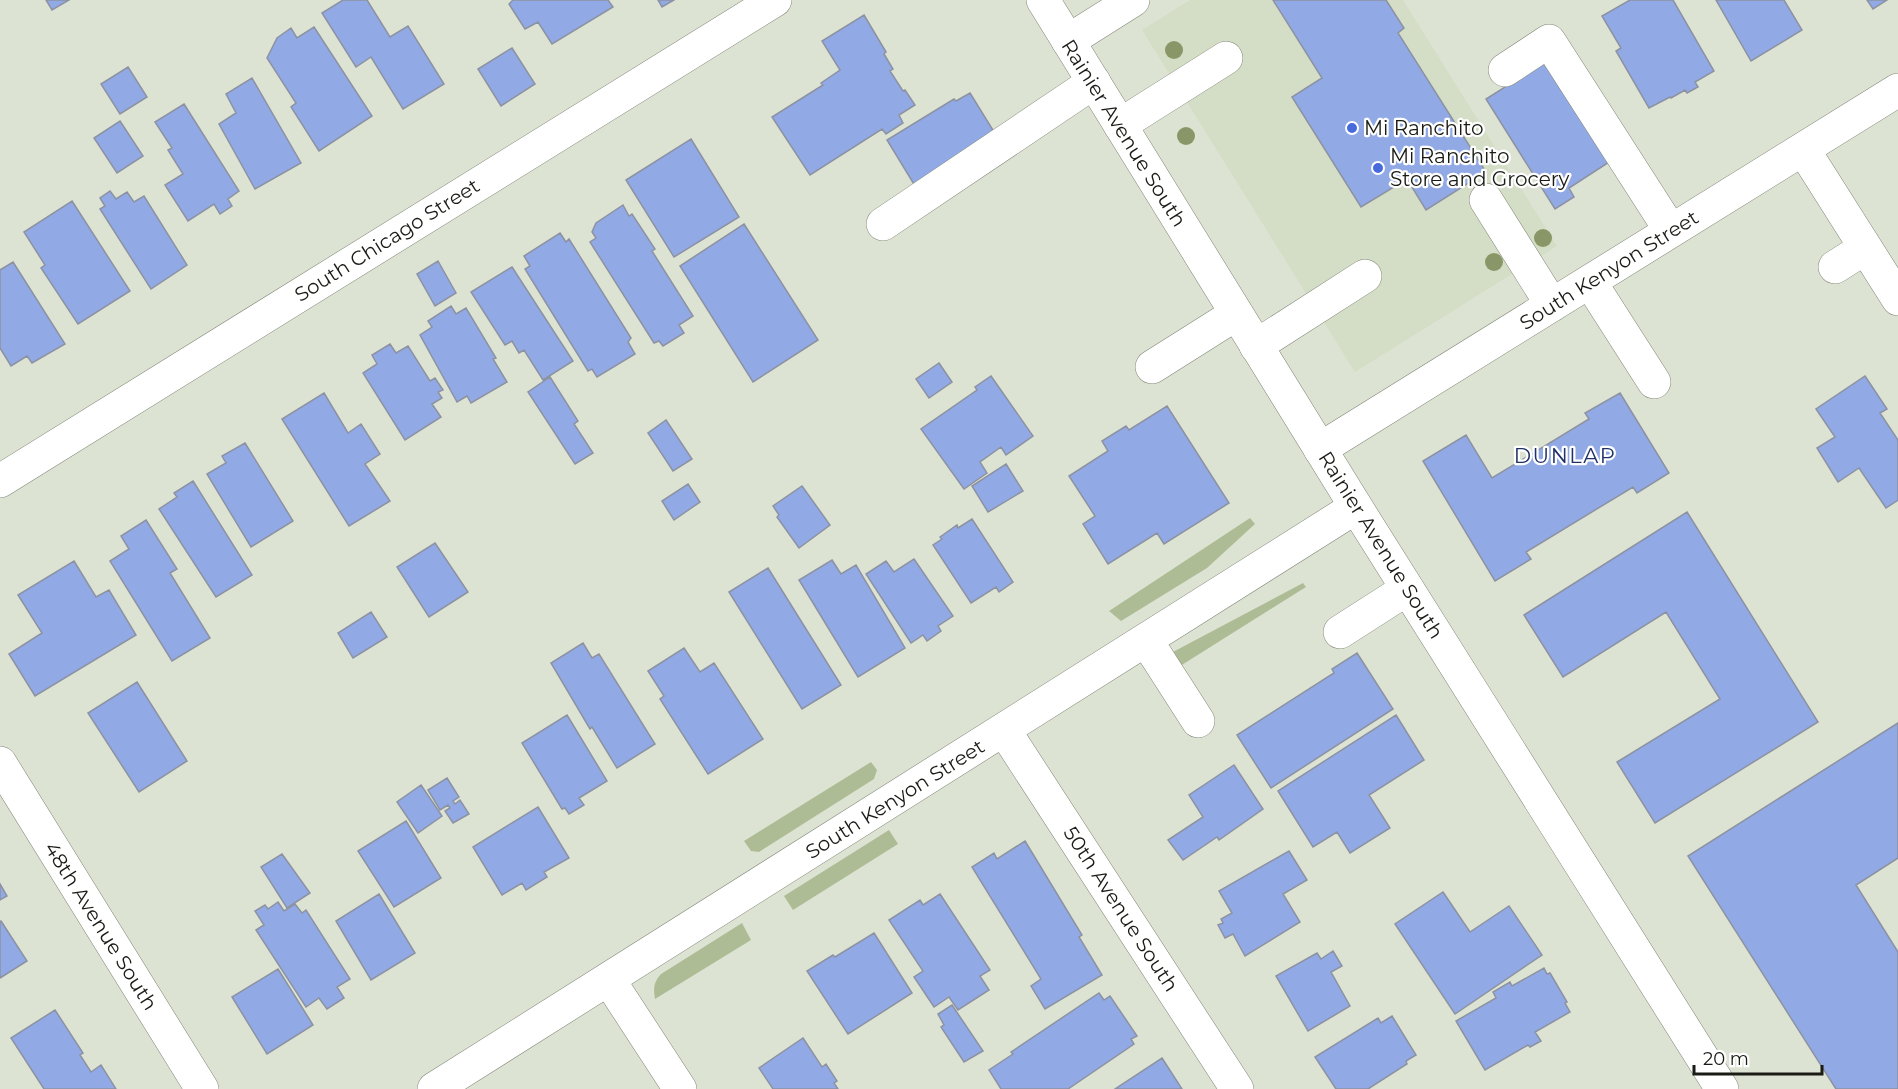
<svg xmlns="http://www.w3.org/2000/svg" width="1898" height="1089" viewBox="0 0 1898 1089" font-family="Montserrat,sans-serif">
	<rect width="100%" height="100%" fill="#dde3d3"/>
	<path fill="#d4ddc5" d="M 1190,0 L 1403,0 L 1557,246 L 1355,372 L 1142,30 Z"/>
	<path fill="#aebc95" d="M 1250,518 L 1255,524 L 1207,568 L 1121,621 L 1109,611 Z
		M 1303,583 L 1306,587 L 1177,668 L 1171,653 Z
		M 871,762 L 877,770 L 874,779 L 759,852 L 751,851 L 744,841 Z
		M 889,830 L 898,844 L 793,910 L 784,896 Z
		M 742,923 L 751,940 L 655,999 C 653,988 654,982 661,974 Z"/>
	<path fill="#91a9e5" stroke="#8c92a1" stroke-width="1.5" d="M 46,0 L 69,0 L 52,10 Z
		M 343,0 L 367,0 L 390,37 L 408,26 L 444,84 L 403,109 L 371,57 L 356,67 L 322,13 Z
		M 513,0 L 608,0 L 613,7 L 552,44 L 538,22 L 525,29 L 509,4 Z
		M 658,0 L 674,0 L 662,7 Z
		M 1273,0 L 1386,0 L 1404,28 L 1398,33 L 1486,172 L 1426,210 L 1407,179 L 1361,207 L 1292,97 L 1322,78 Z
		M 1630,0 L 1673,0 L 1714,71 L 1695,82 L 1698,87 L 1687,93 L 1685,90 L 1671,98 L 1670,97 L 1649,108 L 1616,51 L 1621,48 L 1602,16 Z
		M 1716,0 L 1784,0 L 1802,30 L 1751,61 Z
		M 1867,0 L 1887,0 L 1873,9 Z
		M 864,15 L 886,52 L 884,54 L 893,69 L 890,71 L 903,91 L 905,90 L 915,105 L 899,115 L 903,123 L 886,134 L 882,129 L 810,175 L 772,117 L 823,85 L 821,83 L 840,70 L 822,41 Z
		M 314,27 L 372,116 L 319,151 L 291,107 L 296,103 L 267,58 L 277,38 L 291,28 L 297,38 Z
		M 512,48 L 535,84 L 501,106 L 478,69 Z
		M 1556,55 L 1620,155 L 1569,188 L 1574,197 L 1555,209 L 1486,99 Z
		M 128,67 L 147,97 L 120,114 L 101,84 Z
		M 252,78 L 301,163 L 255,189 L 219,124 L 236,113 L 226,94 Z
		M 970,93 L 996,135 L 915,186 L 887,140 L 954,99 L 956,101 Z
		M 184,104 L 239,191 L 228,199 L 232,206 L 220,214 L 214,204 L 188,221 L 165,185 L 183,174 L 168,150 L 172,148 L 155,122 Z
		M 120,121 L 143,156 L 117,173 L 94,138 Z
		M 691,139 L 739,217 L 674,257 L 626,180 Z
		M 110,191 L 116,199 L 127,192 L 134,202 L 144,196 L 187,265 L 151,289 L 100,209 L 105,206 L 100,198 Z
		M 72,201 L 130,291 L 78,324 L 41,268 L 45,265 L 24,232 Z
		M 623,205 L 629,216 L 632,214 L 655,249 L 652,251 L 693,316 L 679,325 L 684,333 L 663,346 L 659,341 L 654,343 L 590,242 L 596,238 L 592,232 L 596,223 Z
		M 744,224 L 818,340 L 753,382 L 680,266 Z
		M 560,233 L 566,242 L 569,239 L 631,338 L 628,342 L 635,354 L 597,377 L 592,369 L 588,371 L 525,269 L 530,266 L 524,256 Z
		M 438,261 L 456,293 L 435,306 L 417,274 Z
		M 13,262 L 65,344 L 32,363 L 27,356 L 11,366 L 0,348 L 0,270 Z
		M 512,267 L 573,361 L 543,380 L 524,350 L 519,353 L 512,341 L 505,345 L 471,292 Z
		M 451,306 L 456,314 L 466,308 L 496,358 L 493,359 L 507,382 L 471,403 L 467,396 L 457,402 L 420,335 L 432,327 L 428,321 Z
		M 390,344 L 396,353 L 408,346 L 430,381 L 435,378 L 443,390 L 438,392 L 442,398 L 432,404 L 441,417 L 405,440 L 363,373 L 377,364 L 372,355 Z
		M 939,363 L 952,382 L 929,398 L 916,379 Z
		M 991,376 L 1033,436 L 1006,455 L 1001,447 L 980,462 L 987,473 L 964,489 L 921,429 L 977,390 L 975,387 Z
		M 1865,376 L 1887,409 L 1880,413 L 1898,440 L 1898,500 L 1886,508 L 1859,468 L 1838,482 L 1817,448 L 1835,437 L 1816,409 Z
		M 550,377 L 578,421 L 574,424 L 593,453 L 575,464 L 528,392 Z
		M 324,393 L 348,433 L 361,424 L 380,454 L 365,464 L 390,501 L 349,526 L 282,419 Z
		M 1620,393 L 1669,473 L 1637,493 L 1633,487 L 1526,552 L 1531,559 L 1495,581 L 1423,461 L 1466,435 L 1492,478 L 1589,419 L 1585,413 Z
		M 1167,406 L 1229,503 L 1164,544 L 1157,533 L 1108,564 L 1083,524 L 1095,516 L 1069,476 L 1108,451 L 1102,441 L 1126,426 L 1129,430 Z
		M 666,420 L 692,459 L 673,471 L 648,433 Z
		M 245,443 L 293,521 L 251,547 L 207,474 L 226,463 L 222,456 Z
		M 1006,464 L 1023,491 L 988,512 L 972,486 Z
		M 193,481 L 252,575 L 216,597 L 159,509 L 177,497 L 174,493 Z
		M 688,484 L 700,502 L 674,520 L 662,501 Z
		M 802,486 L 830,525 L 799,548 L 777,517 L 779,515 L 773,506 Z
		M 1687,512 L 1818,722 L 1655,823 L 1617,762 L 1720,699 L 1666,612 L 1563,677 L 1524,615 Z
		M 972,519 L 1013,582 L 999,592 L 996,587 L 971,603 L 933,545 L 942,539 L 940,537 L 957,525 L 958,528 Z
		M 146,520 L 177,569 L 170,573 L 210,638 L 172,661 L 110,561 L 129,549 L 121,536 Z
		M 435,543 L 468,592 L 429,617 L 397,567 Z
		M 914,559 L 953,616 L 938,626 L 941,631 L 927,641 L 923,635 L 911,643 L 866,574 L 886,561 L 894,572 Z
		M 832,560 L 841,574 L 856,565 L 905,648 L 858,677 L 799,580 Z
		M 74,561 L 96,597 L 109,590 L 136,635 L 35,696 L 9,654 L 42,633 L 18,595 Z
		M 768,568 L 841,685 L 802,709 L 729,592 Z
		M 371,612 L 387,637 L 353,658 L 338,633 Z
		M 583,643 L 592,658 L 599,654 L 655,744 L 617,768 L 592,727 L 590,729 L 551,663 Z
		M 684,648 L 700,672 L 714,663 L 763,739 L 708,774 L 660,699 L 664,696 L 648,671 Z
		M 1357,653 L 1393,709 L 1271,788 L 1237,735 L 1334,673 L 1332,669 Z
		M 137,682 L 187,761 L 139,792 L 88,713 Z
		M 567,715 L 607,781 L 579,798 L 584,805 L 569,814 L 565,808 L 562,809 L 522,743 Z
		M 1396,715 L 1424,760 L 1369,795 L 1390,828 L 1350,853 L 1337,832 L 1313,847 L 1278,791 Z
		M 1898,723 L 1898,858 L 1856,885 L 1898,952 L 1898,1089 L 1836,1089 L 1688,856 Z
		M 1234,765 L 1263,809 L 1219,840 L 1217,837 L 1183,860 L 1168,840 L 1203,817 L 1189,795 Z
		M 447,778 L 459,797 L 453,801 L 455,804 L 460,800 L 469,814 L 453,823 L 445,811 L 450,808 L 448,805 L 440,810 L 428,790 Z
		M 421,785 L 442,816 L 418,833 L 397,802 Z
		M 538,807 L 569,858 L 544,872 L 547,877 L 526,890 L 522,883 L 502,895 L 473,847 Z
		M 406,821 L 441,878 L 394,907 L 358,851 Z
		M 1025,841 L 1082,935 L 1079,937 L 1102,975 L 1045,1009 L 1031,986 L 1041,979 L 972,867 L 994,853 L 997,859 Z
		M 1289,851 L 1307,880 L 1283,894 L 1300,922 L 1245,956 L 1233,934 L 1225,938 L 1218,925 L 1223,923 L 1221,919 L 1232,913 L 1219,891 Z
		M 282,854 L 310,893 L 287,908 L 261,867 Z
		M 0,884 L 7,896 L 0,900 Z
		M 1443,892 L 1470,932 L 1509,906 L 1542,955 L 1455,1014 L 1395,924 Z
		M 379,894 L 415,953 L 371,980 L 336,921 Z
		M 940,894 L 990,970 L 980,976 L 989,990 L 958,1010 L 949,997 L 934,1007 L 914,977 L 923,971 L 889,920 L 920,900 L 923,905 Z
		M 278,902 L 284,911 L 295,904 L 302,913 L 306,910 L 350,979 L 337,987 L 344,998 L 327,1009 L 319,998 L 306,1007 L 256,930 L 264,925 L 255,911 L 265,905 L 268,909 Z
		M 1,921 L 27,961 L 0,978 L 0,922 Z
		M 874,933 L 912,993 L 848,1034 L 807,971 L 833,955 L 835,957 Z
		M 1333,951 L 1342,966 L 1331,972 L 1350,1006 L 1308,1031 L 1276,976 L 1317,953 L 1321,959 Z
		M 1544,968 L 1547,974 L 1550,973 L 1567,1002 L 1565,1003 L 1570,1012 L 1535,1032 L 1541,1041 L 1530,1047 L 1528,1045 L 1485,1070 L 1456,1021 L 1496,998 L 1493,992 L 1510,982 L 1512,986 Z
		M 278,969 L 313,1025 L 267,1054 L 232,997 Z
		M 1099,993 L 1104,1000 L 1110,996 L 1137,1036 L 1131,1039 L 1134,1044 L 1068,1089 L 1001,1089 L 989,1070 L 1013,1054 L 1011,1052 Z
		M 952,1005 L 983,1051 L 964,1062 L 941,1027 L 944,1025 L 938,1014 Z
		M 55,1010 L 83,1053 L 80,1055 L 91,1072 L 101,1065 L 116,1089 L 44,1089 L 11,1038 Z
		M 1392,1016 L 1416,1055 L 1406,1061 L 1407,1064 L 1368,1089 L 1336,1089 L 1315,1057 L 1378,1018 L 1381,1023 Z
		M 803,1038 L 822,1067 L 826,1064 L 837,1081 L 834,1083 L 838,1089 L 773,1089 L 759,1068 Z
		M 1162,1058 L 1182,1089 L 1115,1089 Z"/>
	<g fill="none" stroke-linecap="round" stroke-linejoin="round">
		<g stroke="#818778" stroke-width="34">
			<path id="minor" d="M 1068,41 L 1133,0
				M 1505,70 L 1549,41 L 1671,231
				M 1120,125 L 1226,58
				M 1803,149 L 1898,299
				M 1486,200 L 1552,305
				M 883,224 L 1094,82
				M 1835,267 L 1865,248
				M 1590,282 L 1654,382
				M 1256,346 L 1365,276
				M 1152,367 L 1236,314
				M 1320,449 L 1898,90
				M 0,481 L 775,0
				M 1340,632 L 1407,589
				M 1146,640 L 1198,721
				M 1004,730 L 1237,1089
				M 0,763 L 202,1089
				M 609,980 L 680,1089
				M 434,1089 L 1356,507"/>
		</g>
		<g stroke="#818778" stroke-width="34">
			<path id="major" d="M 1043,0 L 1356,507 L 1722,1089"/>
		</g>
		<use href="#minor" stroke="#fff" stroke-width="33"/>
		<use href="#major" stroke="#fff" stroke-width="33"/>
	</g>
	<g fill="#899768">
		<circle cx="1174" cy="50" r="9"/>
		<circle cx="1186" cy="136" r="9"/>
		<circle cx="1543" cy="238" r="9"/>
		<circle cx="1494" cy="262" r="9"/>
	</g>
	<g fill="#476add" stroke="#fff" stroke-width="2">
		<circle cx="1352" cy="128" r="6"/>
		<circle cx="1378" cy="168" r="6"/>
	</g>
	<g text-anchor="middle" stroke-width="4.5" stroke-linejoin="round" paint-order="stroke">
		<g font-size="20" fill="#191b15" stroke="#fff" text-anchor="start">
			<text x="1364" y="135">Mi Ranchito</text>
			<text x="1390" y="163">Mi Ranchito<tspan x="1390" dy="23">Store and Grocery</tspan></text>
		</g>
		<g font-size="20" fill="#191b15" stroke="#fff">
			<text transform="translate(1124 133) rotate(58)" y="7">Rainier Avenue South</text>
			<text transform="translate(387 240) rotate(-32)" y="7">South Chicago Street</text>
			<text transform="translate(1609 270) rotate(-32)" y="7">South Kenyon Street</text>
			<text transform="translate(1381 545) rotate(58)" y="7">Rainier Avenue South</text>
			<text transform="translate(895 799) rotate(-32)" y="7">South Kenyon Street</text>
			<text transform="translate(1121 909) rotate(57)" y="7">50th Avenue South</text>
			<text transform="translate(101 926) rotate(58)" y="7">48th Avenue South</text>
		</g>
		<g font-size="21" letter-spacing="1.5" fill="#203169" stroke="#fff">
			<text x="1565" y="463">DUNLAP</text>
		</g>
	</g>
	<path d="M1694 1065v9h128v-9" fill="none" stroke="#191b15" stroke-width="3"/>
	<text x="1703" y="1065" font-size="18" fill="#191b15" stroke="#ffffff" stroke-width="4.5" paint-order="stroke">20 m</text>
</svg>
